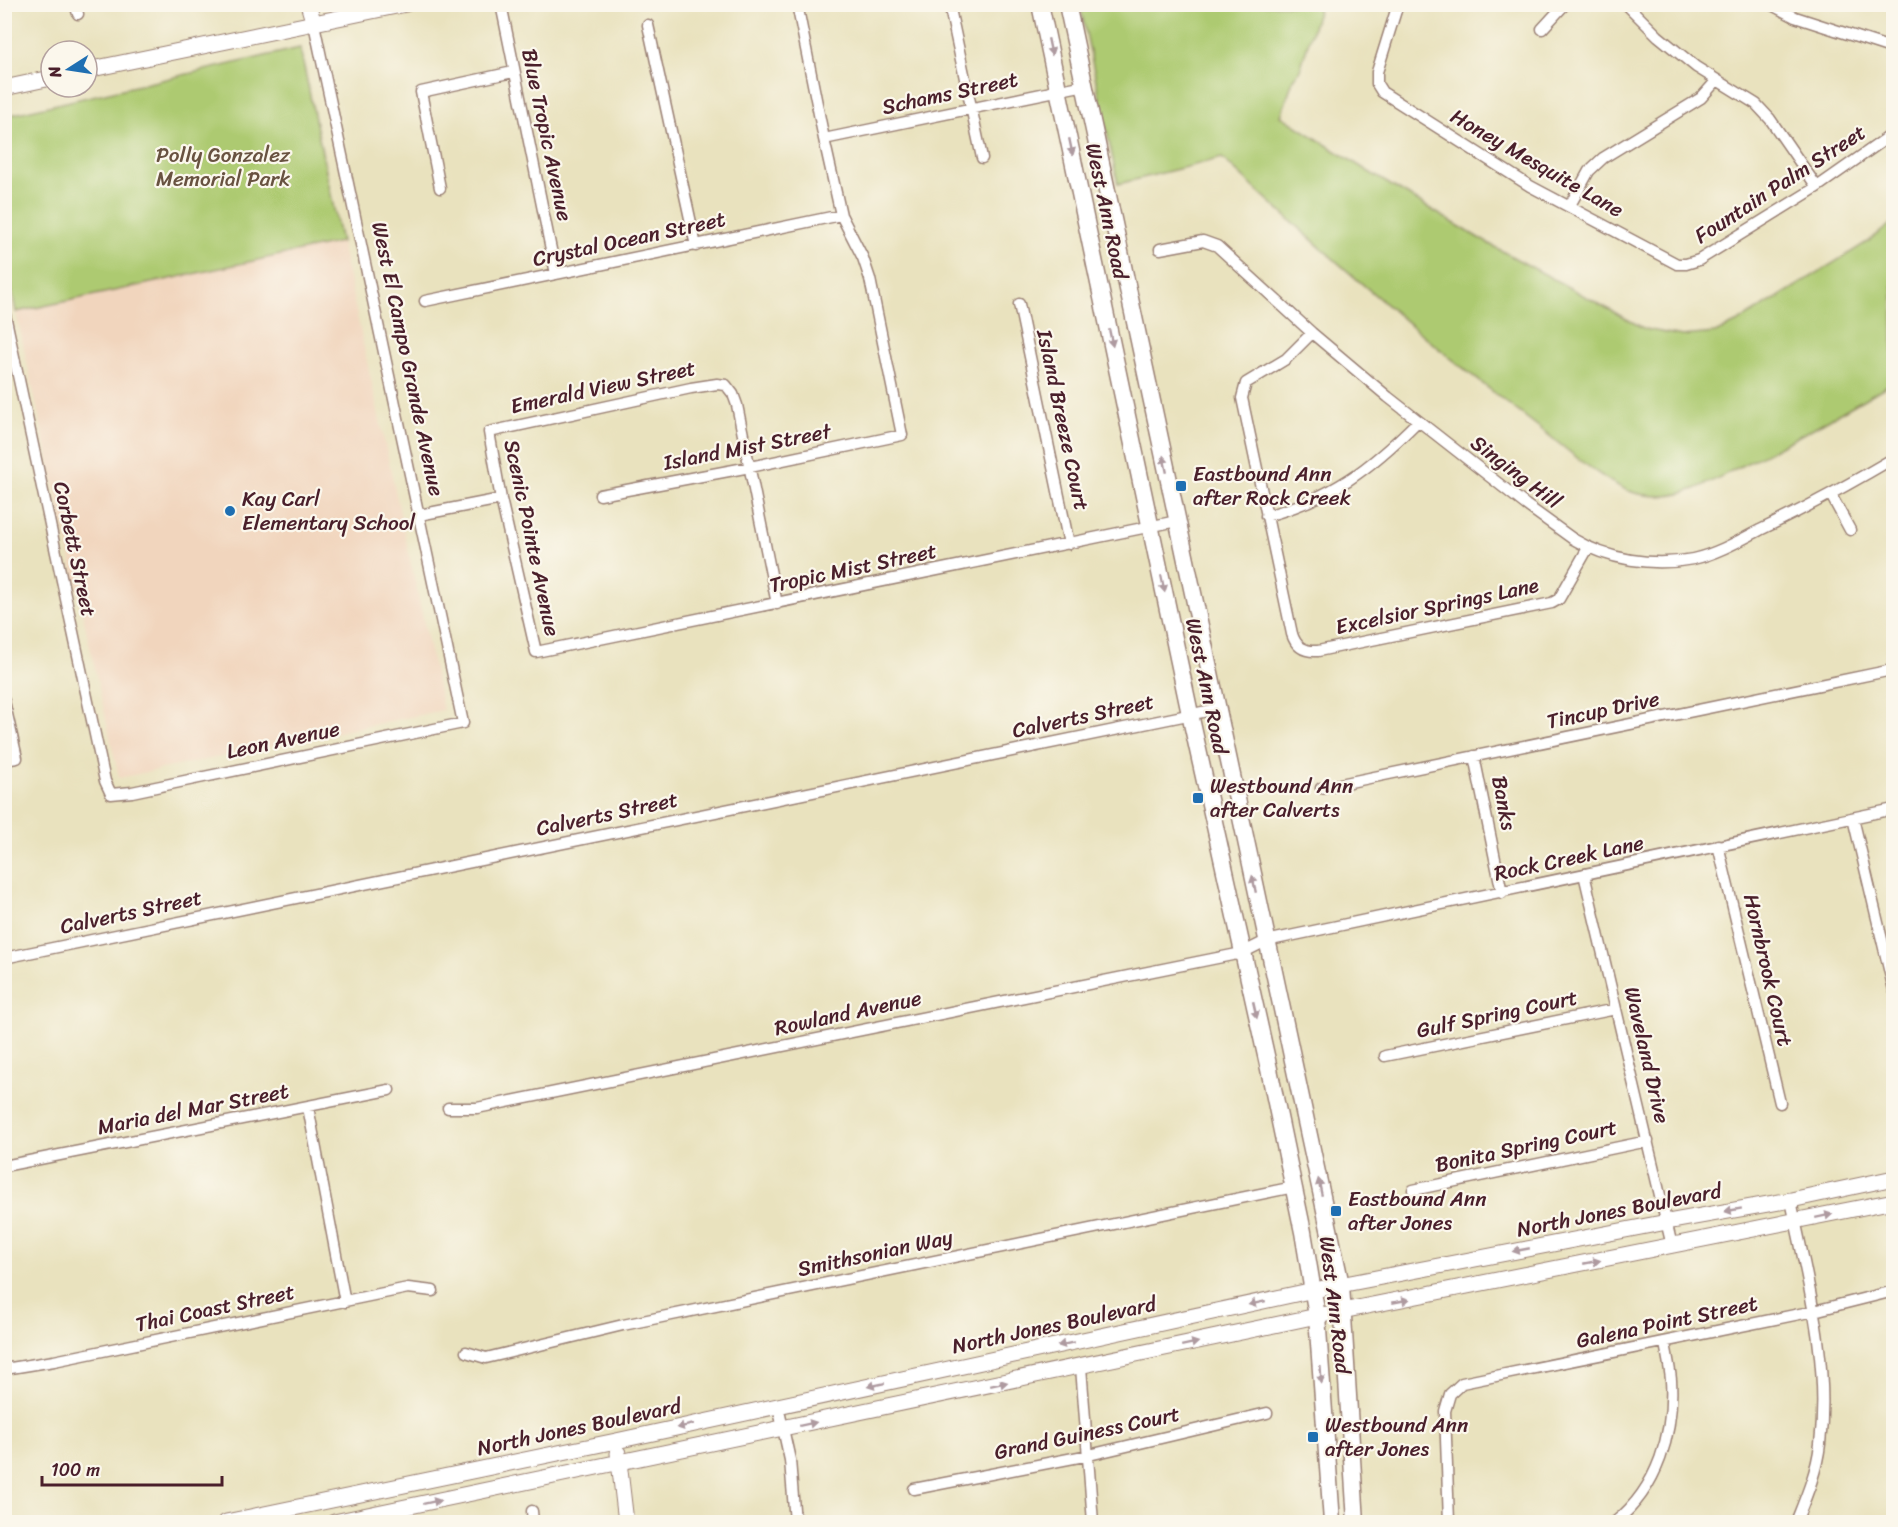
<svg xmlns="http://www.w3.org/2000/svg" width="1898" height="1527" viewBox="0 0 1898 1527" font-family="Sriracha,sans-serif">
	<rect width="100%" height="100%" fill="#fbf7ec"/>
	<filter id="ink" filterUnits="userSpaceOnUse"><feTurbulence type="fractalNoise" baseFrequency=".0167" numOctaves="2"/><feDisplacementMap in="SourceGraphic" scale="12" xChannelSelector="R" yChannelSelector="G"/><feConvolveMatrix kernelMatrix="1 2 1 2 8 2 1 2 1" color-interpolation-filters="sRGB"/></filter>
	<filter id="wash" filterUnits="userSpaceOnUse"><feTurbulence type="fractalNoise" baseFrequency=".008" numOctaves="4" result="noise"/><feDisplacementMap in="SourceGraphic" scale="24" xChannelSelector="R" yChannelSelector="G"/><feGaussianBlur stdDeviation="1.35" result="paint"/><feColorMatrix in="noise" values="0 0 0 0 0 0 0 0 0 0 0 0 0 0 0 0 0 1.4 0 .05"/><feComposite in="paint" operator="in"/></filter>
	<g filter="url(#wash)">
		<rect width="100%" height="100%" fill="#e9e2be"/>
		<path fill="#f1d5bd" d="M 341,242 L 443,710 L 119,778 L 16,312 Z"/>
		<path fill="#adca71" stroke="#7c744e" stroke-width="1.5" d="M 1080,5 L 1320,5 L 1300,70 L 1293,80 L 1281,116 L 1369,172 L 1482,240 L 1645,329 L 1682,336 L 1715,333 L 1738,322 L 1869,241 L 1893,222 L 1893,382 C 1843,412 1792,441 1739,467 C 1715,479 1691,495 1664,496 C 1653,496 1642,496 1632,492 C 1605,483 1560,444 1536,425 C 1426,342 1323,252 1222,158 L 1118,184 Z
			M 300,48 L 341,242 L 16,312 L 5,255 L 5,116 Z"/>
	</g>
	<g filter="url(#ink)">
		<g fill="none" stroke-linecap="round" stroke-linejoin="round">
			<g stroke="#9a8074" stroke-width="13">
				<path id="street" d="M 75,4 L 78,14
					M 501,4 L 556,274
					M 949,4 L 982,158
					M 1398,4 L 1377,72 L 1377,84 L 1382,92 L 1530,186 L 1677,264 L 1686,264 L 1699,260 L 1817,187 L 1894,133
					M 1626,4 L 1658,36 L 1696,67 L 1756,104 L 1770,119 L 1817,187
					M 1770,4 L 1795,17 L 1894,49
					M 648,25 L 696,246
					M 1542,29 L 1565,4
					M 824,139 L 1085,85
					M 440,188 L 421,92 L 513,72
					M 1569,207 L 1589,171 L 1603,158 L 1701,98 L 1717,80
					M 1160,249 L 1203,241 L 1217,246 L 1312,333 L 1388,397 L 1526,505 L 1573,539 C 1608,560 1653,567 1693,559 C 1716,554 1739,541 1760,530 C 1806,508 1850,484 1894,458
					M 425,301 L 841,215
					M 1019,304 L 1069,544
					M 4,310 L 105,781 L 111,794 L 132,792 L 463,723 L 314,24
					M 1312,333 L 1286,359 L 1246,383 L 1242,398 L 1292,634 C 1296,647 1304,652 1318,651 L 1552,603 L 1559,599 L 1563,592 L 1588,548
					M 600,495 L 750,467 L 902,435 L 870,279 L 863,258 L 841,215 L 824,139 L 797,4
					M 1831,495 L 1850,530
					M 419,515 L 501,499
					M 1266,516 C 1332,498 1370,469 1418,421
					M 777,604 L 737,405 L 733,394 L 726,385 L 717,384 L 691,388 L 489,432 L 501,499 L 536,652 L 1177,521
					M 4,701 L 17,758 L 4,760
					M 1474,756 L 1502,893
					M 1321,788 L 1892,670 L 1894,676
					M 1853,818 L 1894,990
					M 1718,845 L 1780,1103
					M 1584,874 L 1672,1246
					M 4,958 L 1217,709
					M 1385,1056 L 1616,1009
					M 308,1107 L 345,1302
					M 448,1108 L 477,1108 L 1242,953 L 1266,941 L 1894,809
					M 4,1166 L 389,1090
					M 1413,1190 L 1648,1141
					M 1791,1200 C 1807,1280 1830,1361 1820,1444 C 1817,1471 1806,1497 1796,1522
					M 466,1352 L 486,1358 L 623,1325 L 1294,1187
					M 4,1367 L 11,1368 L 54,1361 L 408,1288 L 433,1291
					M 1081,1367 L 1093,1522
					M 778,1406 L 790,1460 L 795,1522
					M 914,1489 L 1089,1455 L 1267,1413
					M 532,1511 L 533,1522
					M 1449,1522 L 1445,1411 L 1450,1394 L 1462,1383 L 1814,1311 L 1894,1291
					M 1615,1522 C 1658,1488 1674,1433 1671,1380 C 1670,1368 1667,1355 1665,1343"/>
			</g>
			<g stroke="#9a8074" stroke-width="17">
				<path id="secondary" d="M 308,4 L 314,24
					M 87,70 L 406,4
					M 4,88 L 51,78
					M 618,1453 L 626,1522
					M 226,1522 L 616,1441 L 1314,1290 L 1667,1222 L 1791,1200 L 1894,1178
					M 334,1522 L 1317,1316 L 1894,1201"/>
			</g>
			<g stroke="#9a8074" stroke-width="19">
				<path id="primary" d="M 1040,4 L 1190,714 L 1269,1069 L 1303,1232 L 1317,1316 L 1332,1522
					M 1067,4 L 1341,1285 L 1356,1522"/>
			</g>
			<use href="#street" stroke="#fff" stroke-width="10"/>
			<use href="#secondary" stroke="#fff" stroke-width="15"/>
			<use href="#primary" stroke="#fff" stroke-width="16"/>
		</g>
		<defs><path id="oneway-solid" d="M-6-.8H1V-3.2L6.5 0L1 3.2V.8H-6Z" transform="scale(1.5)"/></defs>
		<g fill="#ae9aa0">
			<use href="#oneway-solid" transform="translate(1050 47) rotate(78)"/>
			<use href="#oneway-solid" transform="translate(1071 147) rotate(78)"/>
			<use href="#oneway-solid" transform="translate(1111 338) rotate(78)"/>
			<use href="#oneway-solid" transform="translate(1165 464) rotate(-102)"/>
			<use href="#oneway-solid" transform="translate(1163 584) rotate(78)"/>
			<use href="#oneway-solid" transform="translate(1254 884) rotate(-102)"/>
			<use href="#oneway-solid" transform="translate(1255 1010) rotate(77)"/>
			<use href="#oneway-solid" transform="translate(1320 1187) rotate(-102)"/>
			<use href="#oneway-solid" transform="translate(1733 1210) rotate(170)"/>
			<use href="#oneway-solid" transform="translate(1824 1216) rotate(-12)"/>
			<use href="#oneway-solid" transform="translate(1521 1250) rotate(169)"/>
			<use href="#oneway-solid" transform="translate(1592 1262) rotate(-11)"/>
			<use href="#oneway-solid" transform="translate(1401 1301) rotate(-11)"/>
			<use href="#oneway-solid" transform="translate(1257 1303) rotate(168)"/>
			<use href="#oneway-solid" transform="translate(1066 1344) rotate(168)"/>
			<use href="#oneway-solid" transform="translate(1190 1344) rotate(-12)"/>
			<use href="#oneway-solid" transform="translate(1321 1375) rotate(86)"/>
			<use href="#oneway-solid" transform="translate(999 1384) rotate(-12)"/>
			<use href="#oneway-solid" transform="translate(876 1385) rotate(168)"/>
			<use href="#oneway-solid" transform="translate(808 1424) rotate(-12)"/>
			<use href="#oneway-solid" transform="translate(685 1426) rotate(168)"/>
			<use href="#oneway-solid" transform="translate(432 1502) rotate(-12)"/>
		</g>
	</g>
	<g fill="#1f6fb2" stroke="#fbf7ec" stroke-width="2">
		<rect x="1175" y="480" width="12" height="12" rx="3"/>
		<circle cx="230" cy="511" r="6"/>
		<rect x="1192" y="792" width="12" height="12" rx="3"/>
		<rect x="1330" y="1205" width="12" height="12" rx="3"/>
		<rect x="1307" y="1431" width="12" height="12" rx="3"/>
	</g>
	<g text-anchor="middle" stroke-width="4.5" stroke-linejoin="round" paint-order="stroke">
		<g font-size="21" fill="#4a1f2b" stroke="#fbf7ec">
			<text transform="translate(950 93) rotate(-12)" y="7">Schams Street</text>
			<text transform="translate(547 135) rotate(78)" y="7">Blue Tropic Avenue</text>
			<text transform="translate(1537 163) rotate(30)" y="7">Honey Mesquite Lane</text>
			<text transform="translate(1780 184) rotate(-33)" y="7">Fountain Palm Street</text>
			<text transform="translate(1107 211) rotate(78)" y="7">West Ann Road</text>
			<text transform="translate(629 239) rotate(-12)" y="7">Crystal Ocean Street</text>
			<text transform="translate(408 359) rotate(78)" y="7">West El Campo Grande Avenue</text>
			<text transform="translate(603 387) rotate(-12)" y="7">Emerald View Street</text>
			<text transform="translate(1063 420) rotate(78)" y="7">Island Breeze Court</text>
			<text transform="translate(747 447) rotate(-11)" y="7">Island Mist Street</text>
			<text transform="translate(1516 472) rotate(37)" y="7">Singing Hill</text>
			<text transform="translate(532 538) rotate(78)" y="7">Scenic Pointe Avenue</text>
			<text transform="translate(75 549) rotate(78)" y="7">Corbett Street</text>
			<text transform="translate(853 568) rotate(-12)" y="7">Tropic Mist Street</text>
			<text transform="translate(1437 606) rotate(-12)" y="7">Excelsior Springs Lane</text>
			<text transform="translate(1207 686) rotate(78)" y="7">West Ann Road</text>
			<text transform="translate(1603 710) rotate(-12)" y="7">Tincup Drive</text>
			<text transform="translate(1083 716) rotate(-12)" y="7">Calverts Street</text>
			<text transform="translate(283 740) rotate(-12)" y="7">Leon Avenue</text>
			<text transform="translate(1504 803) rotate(79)" y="7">Banks</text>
			<text transform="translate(607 814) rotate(-12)" y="7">Calverts Street</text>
			<text transform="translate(1569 858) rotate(-12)" y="7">Rock Creek Lane</text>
			<text transform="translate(131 912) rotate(-12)" y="7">Calverts Street</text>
			<text transform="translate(1768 970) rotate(77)" y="7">Hornbrook Court</text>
			<text transform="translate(848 1013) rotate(-12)" y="7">Rowland Avenue</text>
			<text transform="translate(1497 1014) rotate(-12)" y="7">Gulf Spring Court</text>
			<text transform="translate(1647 1055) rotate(77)" y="7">Waveland Drive</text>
			<text transform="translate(193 1109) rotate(-11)" y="7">Maria del Mar Street</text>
			<text transform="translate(1526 1146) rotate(-12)" y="7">Bonita Spring Court</text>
			<text transform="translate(1619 1210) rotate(-11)" y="7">North Jones Boulevard</text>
			<text transform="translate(875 1253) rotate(-12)" y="7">Smithsonian Way</text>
			<text transform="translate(1335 1305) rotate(83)" y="7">West Ann Road</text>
			<text transform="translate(215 1308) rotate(-12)" y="7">Thai Coast Street</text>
			<text transform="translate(1667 1322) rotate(-12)" y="7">Galena Point Street</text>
			<text transform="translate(1054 1325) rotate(-12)" y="7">North Jones Boulevard</text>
			<text transform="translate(579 1427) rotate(-12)" y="7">North Jones Boulevard</text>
			<text transform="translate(1087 1433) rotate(-12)" y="7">Grand Guiness Court</text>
		</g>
		<g font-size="21" fill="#685240" stroke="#fbf7ec">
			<text x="223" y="162">Polly Gonzalez<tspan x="223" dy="24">Memorial Park</tspan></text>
		</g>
		<g font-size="21" fill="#4a1f2b" stroke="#fbf7ec" text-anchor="start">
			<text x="1193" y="481">Eastbound Ann<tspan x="1193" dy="24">after Rock Creek</tspan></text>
			<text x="242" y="506">Kay Carl<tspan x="242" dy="24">Elementary School</tspan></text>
			<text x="1210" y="793">Westbound Ann<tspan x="1210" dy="24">after Calverts</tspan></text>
			<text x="1348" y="1206">Eastbound Ann<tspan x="1348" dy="24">after Jones</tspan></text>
			<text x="1325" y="1432">Westbound Ann<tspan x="1325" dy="24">after Jones</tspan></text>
		</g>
	</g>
	<rect width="1898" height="1527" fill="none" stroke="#fbf7ec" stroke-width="24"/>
	<g transform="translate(69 69) rotate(258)"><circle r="28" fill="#fbf7ec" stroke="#b4a19f" stroke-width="1.5"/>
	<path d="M0-4.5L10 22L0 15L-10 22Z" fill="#1f6fb2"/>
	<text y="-9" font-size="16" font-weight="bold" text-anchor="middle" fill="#4a1f2b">N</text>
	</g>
	<path d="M42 1476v9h180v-9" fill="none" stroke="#4a1f2b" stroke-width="3"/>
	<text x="51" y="1476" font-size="18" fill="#4a1f2b" stroke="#fbf7ec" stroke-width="4.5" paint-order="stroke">100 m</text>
</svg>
